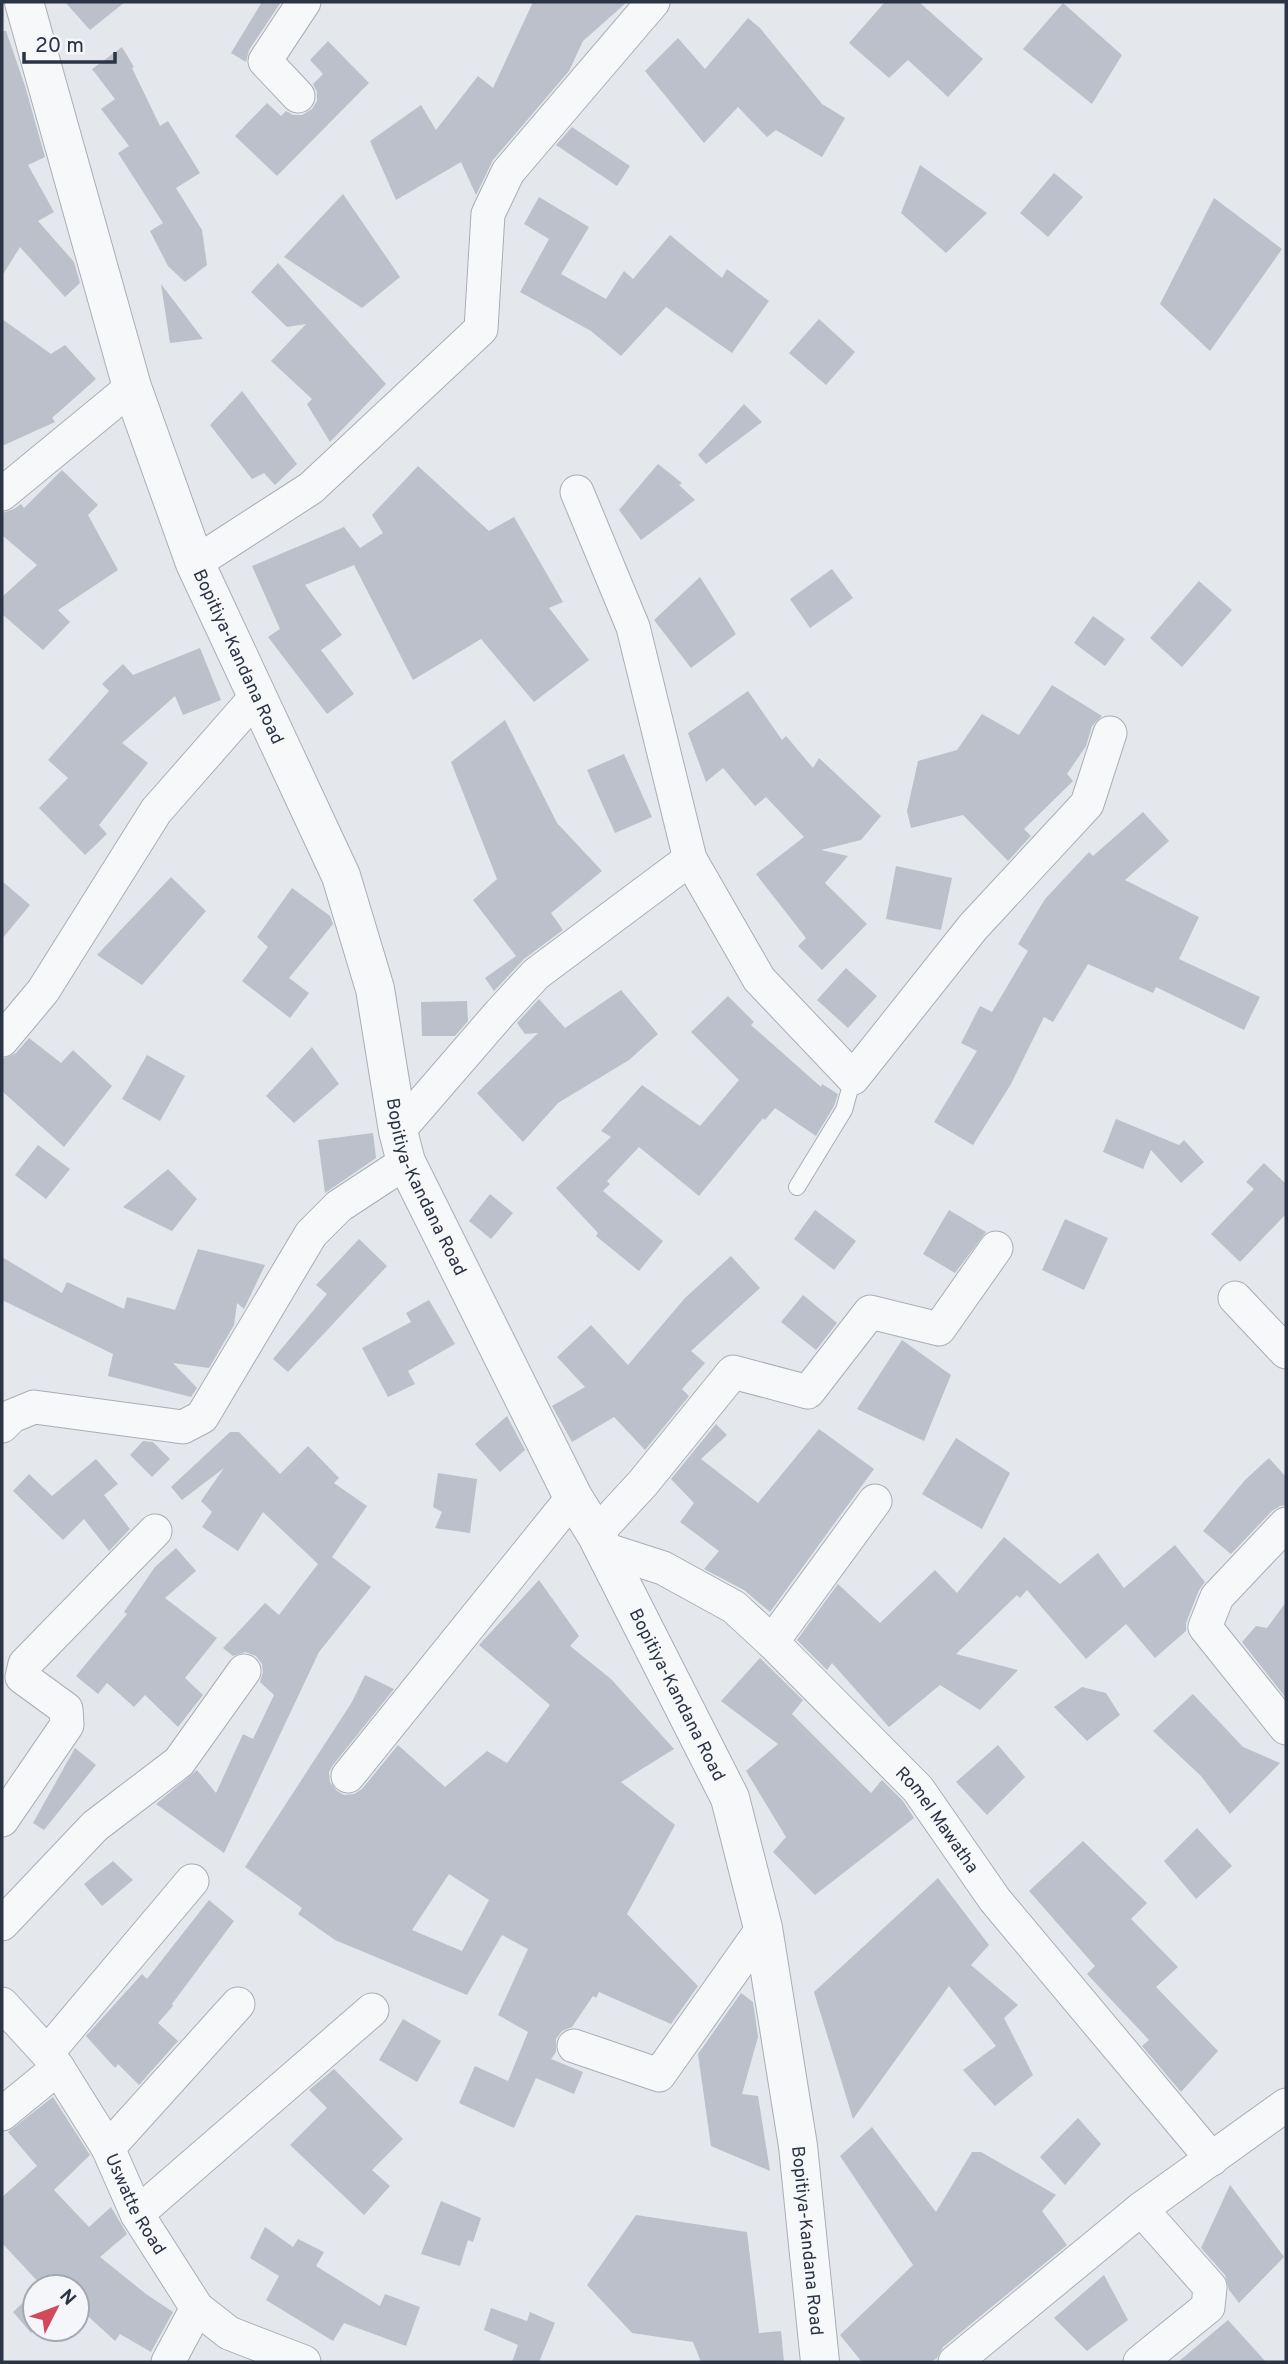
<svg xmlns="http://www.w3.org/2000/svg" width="1288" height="2364" viewBox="0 0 1288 2364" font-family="Overpass,sans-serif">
	<rect width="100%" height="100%" fill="#e4e7ec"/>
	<path fill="#bbc0ca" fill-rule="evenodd" d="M 65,2 L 125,2 L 90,30 Z
		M 262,2 L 281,2 L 249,50 L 246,62 L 231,53 Z
		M 533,2 L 627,2 L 583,41 L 569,71 L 493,160 L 476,195 L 461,162 L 396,200 L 370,141 L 421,105 L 436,130 L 478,76 L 493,88 Z
		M 885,2 L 919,2 L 983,59 L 948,97 L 908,60 L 889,78 L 849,43 Z
		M 1063,3 L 1122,55 L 1092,104 L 1023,49 Z
		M 748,18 L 760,28 L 822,104 L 845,118 L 822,157 L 776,130 L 767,137 L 738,107 L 704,143 L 645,71 L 678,38 L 705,69 Z
		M 2,31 L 6,31 L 25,86 L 45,157 L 28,165 L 54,212 L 38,221 L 74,262 L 80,283 L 65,297 L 20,247 L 2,276 Z
		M 328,41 L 369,83 L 277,176 L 235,136 L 267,103 L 281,116 L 286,111 L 293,115 L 302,115 L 312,109 L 317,101 L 317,92 L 313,84 L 323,74 L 310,60 Z
		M 122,47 L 134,67 L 132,68 L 160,126 L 168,121 L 200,173 L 176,188 L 202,230 L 207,265 L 185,282 L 168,266 L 150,231 L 163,223 L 118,153 L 129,146 L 101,109 L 115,99 L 92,69 Z
		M 572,127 L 630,166 L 617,186 L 556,145 Z
		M 920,165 L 987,213 L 946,253 L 901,213 Z
		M 1054,173 L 1083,197 L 1048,237 L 1020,213 Z
		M 343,194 L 400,277 L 362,308 L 284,257 Z
		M 539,197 L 589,227 L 561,274 L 606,299 L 624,271 L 633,279 L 670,235 L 722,278 L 727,269 L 769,301 L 732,353 L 666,307 L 621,356 L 591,331 L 520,292 L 549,239 L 524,224 Z
		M 1214,198 L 1282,249 L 1210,351 L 1160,304 Z
		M 278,263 L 386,384 L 330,442 L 307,404 L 312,399 L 271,361 L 306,324 L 287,327 L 251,292 Z
		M 161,284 L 203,339 L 170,343 Z
		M 2,319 L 51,354 L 65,345 L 96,379 L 52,418 L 55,422 L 2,446 Z
		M 819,319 L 855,352 L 826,385 L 789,353 Z
		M 242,391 L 297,464 L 275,485 L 264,473 L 252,479 L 210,425 Z
		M 744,404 L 762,422 L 706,464 L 698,455 Z
		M 658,464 L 682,483 L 679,485 L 695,500 L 641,540 L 619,510 Z
		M 418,466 L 489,531 L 514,517 L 563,602 L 549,608 L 589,660 L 534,702 L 481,639 L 413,680 L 354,565 L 305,585 L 342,635 L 321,650 L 354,694 L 327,714 L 268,637 L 280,629 L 252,566 L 344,527 L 360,548 L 383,533 L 372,515 Z
		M 62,470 L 98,505 L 88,515 L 118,570 L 58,610 L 70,622 L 43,650 L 2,614 L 2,597 L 37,565 L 2,535 L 2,513 L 14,509 L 21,504 L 24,508 Z
		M 832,569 L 853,598 L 810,628 L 790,599 Z
		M 700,577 L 736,634 L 691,668 L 654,620 Z
		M 1199,581 L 1232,610 L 1182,667 L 1150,638 Z
		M 1093,616 L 1125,639 L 1105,666 L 1074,643 Z
		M 200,648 L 221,700 L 183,715 L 175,696 L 122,743 L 148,763 L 99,825 L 107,834 L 85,855 L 39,808 L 68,778 L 48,760 L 109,691 L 102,684 L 123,664 L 133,675 Z
		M 1052,685 L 1102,716 L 1092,726 L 1086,746 L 1067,774 L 1073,781 L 1024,829 L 1031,836 L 1008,861 L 963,815 L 911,828 L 907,811 L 918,761 L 957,750 L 982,714 L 1019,735 Z
		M 748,691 L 782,740 L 786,736 L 813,768 L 819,758 L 881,816 L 861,840 L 821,850 L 848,856 L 825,883 L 867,924 L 822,970 L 798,946 L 806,938 L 756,874 L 804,837 L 766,797 L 755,806 L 723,768 L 706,782 L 688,733 Z
		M 505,720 L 557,823 L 602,871 L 551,913 L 563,930 L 524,959 L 494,991 L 485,978 L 516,956 L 473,900 L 497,879 L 451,762 Z
		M 624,754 L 652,817 L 615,833 L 587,770 Z
		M 1143,812 L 1169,841 L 1125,880 L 1199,917 L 1179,959 L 1260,997 L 1244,1030 L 1156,987 L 1153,993 L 1088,964 L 1053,1022 L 1044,1017 L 1011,1084 L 973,1145 L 934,1122 L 977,1051 L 961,1043 L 980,1006 L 992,1012 L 1028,951 L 1018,944 L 1045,899 L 1089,852 L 1093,856 Z
		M 896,866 L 952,878 L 941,930 L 886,919 Z
		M 171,877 L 206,911 L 142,985 L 97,955 Z
		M 2,881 L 30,905 L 2,939 Z
		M 292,888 L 330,916 L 333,924 L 289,978 L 309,993 L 290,1018 L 242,981 L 268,947 L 257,937 Z
		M 846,968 L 877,996 L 848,1028 L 817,1000 Z
		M 621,990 L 658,1034 L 629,1060 L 558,1103 L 523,1142 L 477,1093 L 538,1033 L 525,1034 L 517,1023 L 539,999 L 565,1028 Z
		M 728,996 L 754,1022 L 751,1025 L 821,1087 L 822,1084 L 838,1094 L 834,1106 L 816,1136 L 775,1108 L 765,1120 L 763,1118 L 699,1196 L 639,1147 L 607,1181 L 610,1184 L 603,1191 L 663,1241 L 639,1271 L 596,1236 L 598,1233 L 556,1188 L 611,1137 L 601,1131 L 642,1085 L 700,1126 L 739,1080 L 691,1032 Z
		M 467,1001 L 468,1021 L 455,1036 L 422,1036 L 421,1002 Z
		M 29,1038 L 61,1063 L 73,1050 L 112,1086 L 64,1147 L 2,1091 L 2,1059 L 16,1053 Z
		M 312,1047 L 339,1084 L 294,1123 L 266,1096 Z
		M 147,1055 L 185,1076 L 160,1121 L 122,1099 Z
		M 1116,1119 L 1179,1145 L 1184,1140 L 1204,1162 L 1181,1183 L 1151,1150 L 1143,1169 L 1103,1152 Z
		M 373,1133 L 376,1158 L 325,1193 L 318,1140 Z
		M 38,1145 L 70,1169 L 46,1199 L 15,1175 Z
		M 1264,1163 L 1286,1184 L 1286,1214 L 1240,1262 L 1211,1234 L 1254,1189 L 1246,1182 Z
		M 168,1169 L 197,1199 L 172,1231 L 123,1207 Z
		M 490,1194 L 513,1213 L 491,1239 L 469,1221 Z
		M 815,1210 L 856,1241 L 834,1270 L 794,1239 Z
		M 949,1210 L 986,1232 L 955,1273 L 923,1254 Z
		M 1065,1219 L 1108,1238 L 1084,1290 L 1042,1270 Z
		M 359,1239 L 387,1266 L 288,1372 L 273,1359 L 327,1294 L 316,1285 Z
		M 198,1249 L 265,1265 L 244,1309 L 237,1303 L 234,1325 L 209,1368 L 173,1363 L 197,1388 L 191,1397 L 108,1376 L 113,1354 L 2,1300 L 2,1257 L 62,1293 L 67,1282 L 124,1309 L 127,1297 L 175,1310 Z
		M 731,1256 L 760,1288 L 691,1351 L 705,1363 L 682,1389 L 689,1396 L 645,1450 L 614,1417 L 572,1442 L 552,1406 L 585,1387 L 557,1357 L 591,1325 L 628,1365 L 685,1298 Z
		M 803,1295 L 837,1323 L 816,1350 L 781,1322 Z
		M 429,1300 L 455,1344 L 408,1371 L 415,1384 L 388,1397 L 362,1348 L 411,1322 L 406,1313 Z
		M 902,1340 L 951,1375 L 924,1441 L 857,1409 Z
		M 507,1416 L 525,1450 L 500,1472 L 475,1444 Z
		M 716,1424 L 727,1435 L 701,1459 L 758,1503 L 819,1429 L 874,1469 L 770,1612 L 744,1590 L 704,1569 L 719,1551 L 680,1522 L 694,1503 L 671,1479 Z
		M 230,1432 L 239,1432 L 280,1474 L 308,1446 L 339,1478 L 334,1483 L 367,1506 L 332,1557 L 371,1587 L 319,1652 L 224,1853 L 156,1804 L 197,1770 L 216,1793 L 243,1734 L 253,1739 L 274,1695 L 260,1682 L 263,1672 L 262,1664 L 256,1656 L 245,1652 L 233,1656 L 223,1648 L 265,1603 L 279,1615 L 318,1564 L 263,1512 L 238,1551 L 202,1527 L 212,1512 L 201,1501 L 224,1468 L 182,1500 L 171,1487 Z
		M 956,1438 L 1010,1473 L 982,1529 L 922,1494 Z
		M 143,1441 L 153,1442 L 170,1459 L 152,1477 L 130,1455 Z
		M 1269,1458 L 1286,1477 L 1286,1505 L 1280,1506 L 1272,1511 L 1231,1554 L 1203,1531 L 1245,1480 Z
		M 96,1459 L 118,1484 L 104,1495 L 130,1529 L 109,1551 L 84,1519 L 63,1540 L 13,1491 L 29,1474 L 52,1496 Z
		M 438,1473 L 477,1479 L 470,1533 L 435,1528 L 442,1512 L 433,1507 Z
		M 1004,1537 L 1060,1584 L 1098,1553 L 1124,1588 L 1175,1545 L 1205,1582 L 1199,1590 L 1186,1623 L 1186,1631 L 1155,1658 L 1126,1624 L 1086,1659 L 1027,1590 L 1020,1598 L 1017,1595 L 956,1654 L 1018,1670 L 980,1710 L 940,1685 L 889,1727 L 832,1663 L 827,1670 L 797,1640 L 838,1584 L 880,1623 L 935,1570 L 957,1593 Z
		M 176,1548 L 196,1571 L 165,1598 L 217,1638 L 185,1678 L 203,1695 L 178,1727 L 145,1695 L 134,1707 L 107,1683 L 98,1694 L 76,1676 L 127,1614 L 124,1612 L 155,1567 Z
		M 539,1580 L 579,1636 L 570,1646 L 611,1679 L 674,1749 L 621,1782 L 675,1825 L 627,1914 L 698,1986 L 671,2024 L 599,1992 L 596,1998 L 593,1996 L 572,2027 L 562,2031 L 556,2039 L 556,2052 L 551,2059 L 583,2072 L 574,2094 L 536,2078 L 514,2128 L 459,2103 L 475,2066 L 508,2081 L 528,2032 L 498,2015 L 528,1949 L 502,1935 L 467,1995 L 335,1940 L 298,1914 L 302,1908 L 245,1867 L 352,1702 L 365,1675 L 394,1689 L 333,1765 L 329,1772 L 330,1782 L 337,1791 L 344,1795 L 354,1794 L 362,1789 L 398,1745 L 445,1787 L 487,1751 L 507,1763 L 550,1705 L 479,1645 ZM 449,1874 L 489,1900 L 462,1951 L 412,1930 Z
		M 1286,1602 L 1286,1698 L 1242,1642 L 1256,1626 L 1267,1628 Z
		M 760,1658 L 803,1700 L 792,1714 L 871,1793 L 882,1780 L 903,1801 L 914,1818 L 815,1895 L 773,1852 L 786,1837 L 746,1771 L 778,1744 L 721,1701 Z
		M 1082,1687 L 1106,1693 L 1120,1715 L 1087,1741 L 1054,1707 Z
		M 1193,1694 L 1243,1747 L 1280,1763 L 1230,1814 L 1201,1776 L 1153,1731 Z
		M 998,1745 L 1025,1777 L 987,1815 L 956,1782 Z
		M 75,1748 L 96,1765 L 44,1830 L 33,1823 Z
		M 1197,1828 L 1232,1866 L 1196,1899 L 1164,1861 Z
		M 1083,1841 L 1147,1903 L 1131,1919 L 1178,1967 L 1156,1987 L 1218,2051 L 1181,2092 L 1142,2046 L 1149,2040 L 1087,1974 L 1095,1966 L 1029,1891 Z
		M 113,1861 L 133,1880 L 102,1906 L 84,1884 Z
		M 938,1878 L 989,1945 L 971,1965 L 1018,2005 L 1004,2018 L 1033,2075 L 995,2106 L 963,2070 L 996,2046 L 949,1986 L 853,2119 L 814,1992 Z
		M 209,1900 L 234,1921 L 172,2004 L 173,2006 L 158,2023 L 178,2041 L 139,2085 L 118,2064 L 115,2068 L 86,2036 L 142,1974 L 147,1979 Z
		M 741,1993 L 753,2002 L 758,2037 L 742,2094 L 758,2096 L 770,2171 L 711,2146 L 698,2054 Z
		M 403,2019 L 441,2041 L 417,2082 L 379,2060 Z
		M 334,2069 L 403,2139 L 372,2170 L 390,2186 L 364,2215 L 290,2145 L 327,2108 L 309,2090 Z
		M 53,2097 L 90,2155 L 54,2190 L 89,2227 L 111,2207 L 127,2234 L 100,2257 L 146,2294 L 173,2312 L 151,2352 L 120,2334 L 115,2341 L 77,2306 L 77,2287 L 39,2287 L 41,2285 L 2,2243 L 2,2197 L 37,2166 L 8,2132 Z
		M 1078,2118 L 1101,2144 L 1065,2185 L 1040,2157 Z
		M 872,2127 L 936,2212 L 972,2152 L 981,2152 L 1056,2195 L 1042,2211 L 1067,2245 L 943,2347 L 937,2358 L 931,2362 L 862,2362 L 840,2335 L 913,2265 L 840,2156 Z
		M 1230,2185 L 1284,2257 L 1239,2303 L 1229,2290 L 1225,2275 L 1201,2248 Z
		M 441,2201 L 481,2218 L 473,2242 L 468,2240 L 460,2266 L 421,2254 Z
		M 636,2215 L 747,2232 L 759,2333 L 781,2331 L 784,2362 L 701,2362 L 693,2342 L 632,2333 L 587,2285 Z
		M 265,2227 L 293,2247 L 298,2239 L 324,2252 L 316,2266 L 380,2306 L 385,2294 L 420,2307 L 406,2346 L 344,2323 L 333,2341 L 266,2300 L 279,2276 L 250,2258 Z
		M 1104,2275 L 1128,2320 L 1087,2351 L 1054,2318 Z
		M 35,2291 L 36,2329 L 31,2333 L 13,2312 Z
		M 491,2308 L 527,2321 L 530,2312 L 555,2323 L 539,2362 L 512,2362 L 518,2345 L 484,2330 Z
		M 1228,2320 L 1266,2362 L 1178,2362 Z"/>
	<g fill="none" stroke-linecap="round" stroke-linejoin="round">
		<g stroke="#a9aeb7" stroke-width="18">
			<path id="service" d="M 797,1187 L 844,1110 L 853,1078"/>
		</g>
		<g stroke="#a9aeb7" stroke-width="35">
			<g id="minor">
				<path d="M 298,96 L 265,61 L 304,2"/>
				<path d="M 577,492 L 633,627 L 690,859 L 759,979 L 853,1078 L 973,927 L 1087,804 L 1110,733"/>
				<path d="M 2,494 L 132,387"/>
				<path d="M 195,563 L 311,488 L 481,329 L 488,214 L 508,172 L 653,2"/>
				<path d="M 2,1040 L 43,991 L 156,811 L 256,697"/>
				<path d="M 398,1131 L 500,1013 L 536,974 L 690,859"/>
				<path d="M 1235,1298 L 1286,1352"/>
				<path d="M 2,1426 L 12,1416 L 34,1407 L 183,1427 L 202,1417 L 311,1234 L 339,1206 L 406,1162"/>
				<path d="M 1286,1524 L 1217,1597 L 1205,1627 L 1286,1728"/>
				<path d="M 596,1534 L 643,1483 L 733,1372 L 808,1392 L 870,1312 L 939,1329 L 996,1248"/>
				<path id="s1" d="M 604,1549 L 663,1568 L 734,1607 L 772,1642 L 918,1789 L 995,1900 L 1212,2159"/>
				<path d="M 772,1642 L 875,1501"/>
				<path d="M 348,1776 L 573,1497"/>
				<path d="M 2,1820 L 67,1725 L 66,1709 L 22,1677 L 25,1664 L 155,1531"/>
				<path d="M 2,1924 L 95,1826 L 179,1762 L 244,1671"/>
				<path id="s2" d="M 2,2004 L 47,2053 L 58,2068 L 108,2148 L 137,2214 L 197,2308 L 229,2333 L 304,2362"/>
				<path d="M 574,2046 L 659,2075 L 763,1928"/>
				<path d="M 47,2053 L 192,1881"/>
				<path d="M 2,2114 L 58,2068"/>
				<path d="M 108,2148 L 238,2004"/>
				<path d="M 137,2214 L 372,2010"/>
				<path d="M 168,2362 L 197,2308"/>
				<path d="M 955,2362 L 1141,2209 L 1286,2105"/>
				<path d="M 1140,2362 L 1208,2307 L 1210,2287 L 1141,2209"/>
			</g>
		</g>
		<g stroke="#a9aeb7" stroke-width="40">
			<g id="tertiary">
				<path id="s3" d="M 24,2 L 132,387 L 195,563 L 341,876 L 375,989 L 398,1131 L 406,1162 L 573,1497 L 596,1534 L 730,1798 L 763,1928 L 798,2146 L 820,2362"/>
			</g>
		</g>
		<use href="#service" stroke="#f7f8fa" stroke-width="16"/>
		<use href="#minor" stroke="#f7f8fa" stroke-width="33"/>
		<use href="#tertiary" stroke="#f7f8fa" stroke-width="38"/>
	</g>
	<g text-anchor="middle" stroke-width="7" stroke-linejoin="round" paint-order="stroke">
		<g font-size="18" fill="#2b3445" stroke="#f4f6f9">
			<text dy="6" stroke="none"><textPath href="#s3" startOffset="690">Bopitiya-Kandana Road</textPath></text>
			<text dy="6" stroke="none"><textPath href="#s3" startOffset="1256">Bopitiya-Kandana Road</textPath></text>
			<text dy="6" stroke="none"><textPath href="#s3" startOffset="1824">Bopitiya-Kandana Road</textPath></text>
			<text dy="6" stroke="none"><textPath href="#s1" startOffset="438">Romel Mawatha</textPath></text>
			<text dy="6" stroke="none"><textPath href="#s2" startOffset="242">Uswatte Road</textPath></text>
			<text dy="6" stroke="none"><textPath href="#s3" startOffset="2390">Bopitiya-Kandana Road</textPath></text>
		</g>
	</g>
	<rect width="1288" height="2364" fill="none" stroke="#2b3445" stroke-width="7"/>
	<g transform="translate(56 2308) rotate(48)"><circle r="33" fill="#f4f6f9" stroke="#a4a8b1" stroke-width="2"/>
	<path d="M0-5L12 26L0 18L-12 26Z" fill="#d1495b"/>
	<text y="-10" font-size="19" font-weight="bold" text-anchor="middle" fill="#2b3445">N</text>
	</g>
	<path d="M24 52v10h91v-10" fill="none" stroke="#2b3445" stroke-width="3.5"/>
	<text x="35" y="52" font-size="21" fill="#2b3445" stroke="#f4f6f9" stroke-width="5" paint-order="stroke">20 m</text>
</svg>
